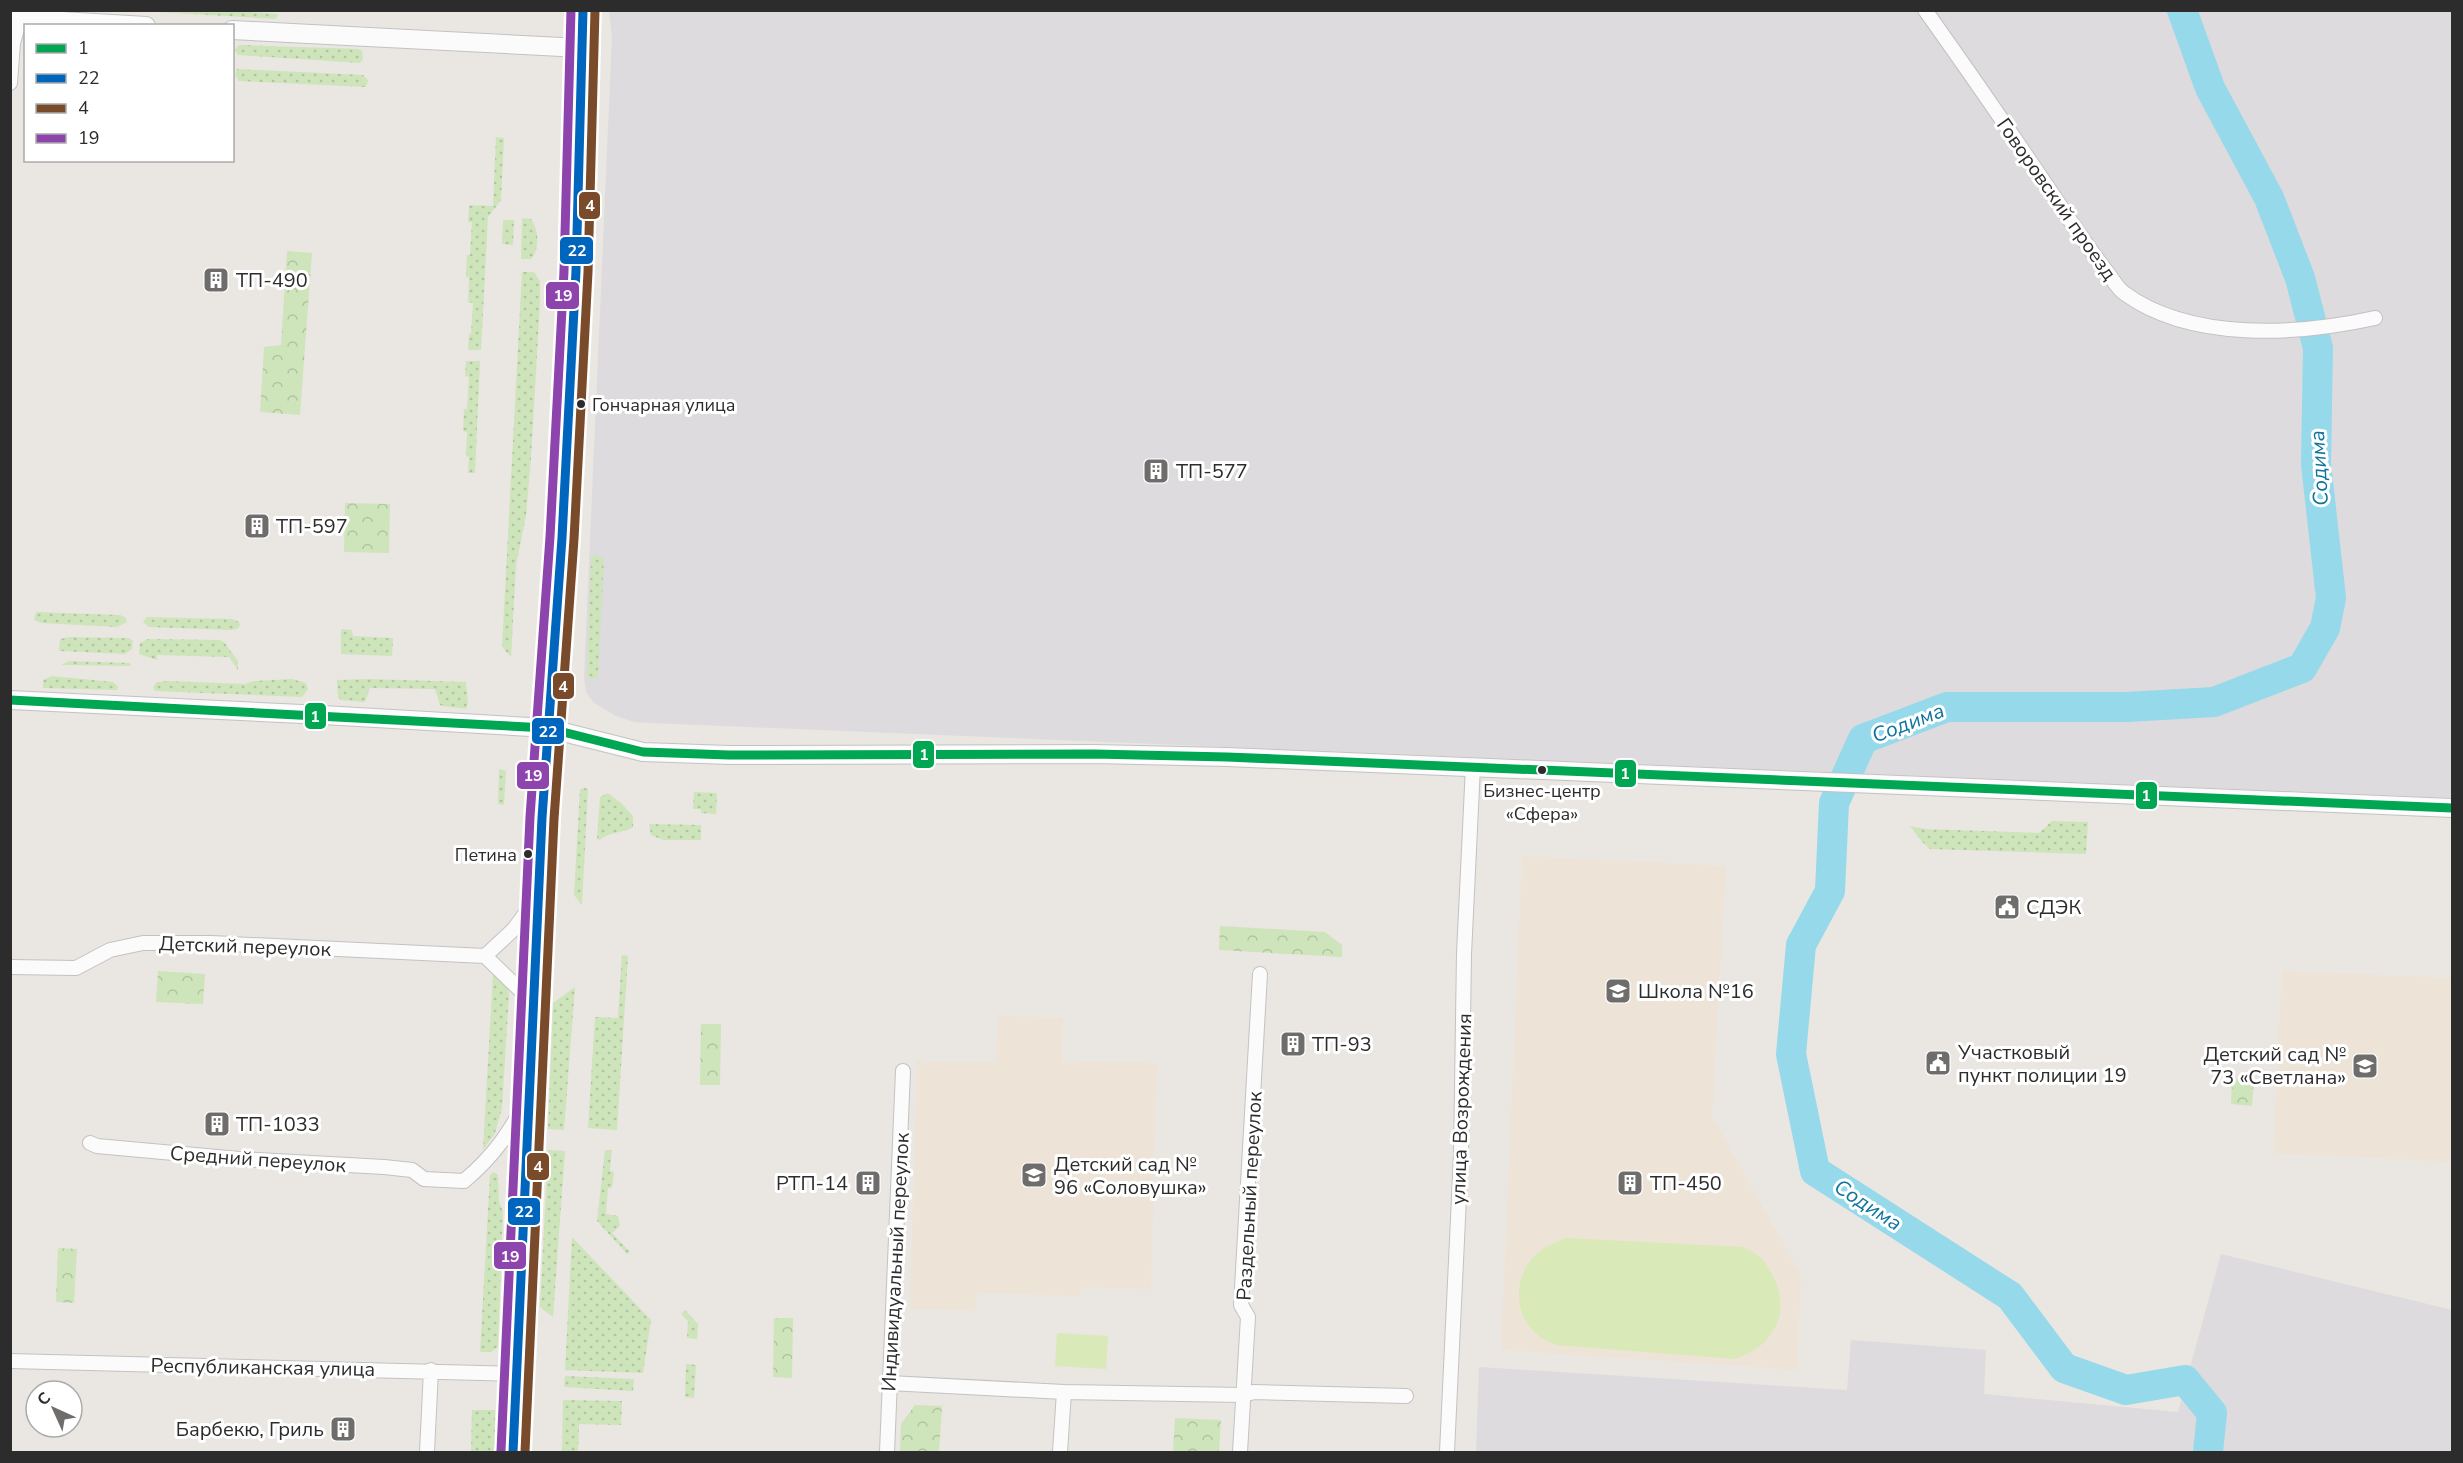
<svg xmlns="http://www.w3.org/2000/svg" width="2463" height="1463" viewBox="0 0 2463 1463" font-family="'Nunito Sans',sans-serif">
	<defs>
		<pattern id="grass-dots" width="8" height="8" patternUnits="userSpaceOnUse" patternTransform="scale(1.5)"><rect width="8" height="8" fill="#cee4bb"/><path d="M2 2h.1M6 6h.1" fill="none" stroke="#b1c4a1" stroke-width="1.8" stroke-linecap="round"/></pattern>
		<pattern id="forest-crowns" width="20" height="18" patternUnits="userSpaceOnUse" patternTransform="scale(1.5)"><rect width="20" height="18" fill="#cee4bb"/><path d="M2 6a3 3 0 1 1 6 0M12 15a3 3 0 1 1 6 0" fill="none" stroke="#b1c4a1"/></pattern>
	</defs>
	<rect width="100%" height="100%" fill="#eae6e2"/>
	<path fill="#dddbdd" d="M 609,11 L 2452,11 L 2452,798 L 651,723 L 634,722 L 616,716 L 594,703 L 586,692 L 584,678 L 612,37 Z
		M 2221,1254 L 2452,1310 L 2452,1452 L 1476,1452 L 1479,1367 L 1847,1390 L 1851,1340 L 1986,1350 L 1984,1394 L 2178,1412 Z"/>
	<path fill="#ede4d7" d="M 1522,856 L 1726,866 L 1712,1116 L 1801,1275 L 1797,1370 L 1501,1350 Z
		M 2282,971 L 2452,978 L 2452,1162 L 2273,1153 Z
		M 998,1016 L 1063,1018 L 1062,1061 L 1157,1063 L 1151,1289 L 1080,1287 L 1080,1296 L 977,1293 L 976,1311 L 910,1309 L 917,1061 L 996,1063 Z"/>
	<path fill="url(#grass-dots)" d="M 141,11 L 221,10 L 277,14 L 278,16 L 275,19 Z
		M 239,45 L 359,49 L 362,51 L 363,60 L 360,63 L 238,55 L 234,50 Z
		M 237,69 L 363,75 L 368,80 L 366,87 L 239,81 L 235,75 Z
		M 496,137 L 504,138 L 501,200 L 488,217 L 481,350 L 468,350 L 469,334 L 471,334 L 473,303 L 468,302 L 469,277 L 466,277 L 467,255 L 470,255 L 472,222 L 468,222 L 469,205 L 493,206 Z
		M 522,218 L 531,219 C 539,230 540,249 531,259 L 521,259 Z
		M 503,220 L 514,220 L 513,245 L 502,244 Z
		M 522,272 L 534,272 L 540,281 L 540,302 L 531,458 L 526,516 L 516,565 L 511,657 L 502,647 Z
		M 466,361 L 480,361 L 475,473 L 468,473 L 469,457 L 466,456 L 467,432 L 463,431 L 464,409 L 467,409 L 469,377 L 465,376 Z
		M 594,555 L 604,558 L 598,677 L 596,679 L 587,678 L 591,558 Z
		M 36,612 L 120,615 L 126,618 L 127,622 L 117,627 L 41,623 L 34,620 Z
		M 147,617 L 232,619 L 239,622 L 240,626 L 237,629 L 230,630 L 149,627 L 143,622 Z
		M 341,629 L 352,630 L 353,636 L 393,638 L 392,656 L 341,654 Z
		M 69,637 L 129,638 L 133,641 L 132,649 L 125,654 L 59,651 L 60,639 Z
		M 148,639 L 219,640 L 224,642 L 238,661 L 238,670 L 229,657 L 157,655 L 157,660 L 139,654 L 140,643 Z
		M 69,661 L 130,663 L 131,666 L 62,665 Z
		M 52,676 L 113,682 L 118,687 L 117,690 L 43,688 L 43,680 Z
		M 292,679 L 306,683 L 308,689 L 302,697 L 155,691 L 153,687 L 157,682 L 168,681 L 245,684 L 254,681 Z
		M 369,679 L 466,682 L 468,703 L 466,709 L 443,706 L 440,705 L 435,689 L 370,688 L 365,702 L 341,700 L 338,697 L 337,680 Z
		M 499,769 L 506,771 L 504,805 L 498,804 Z
		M 586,788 L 588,789 L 582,905 L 574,895 L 580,789 Z
		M 694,792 L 717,793 L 716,814 L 701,813 L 701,809 L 693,809 Z
		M 608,793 L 621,803 L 633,816 L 633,827 C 623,834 609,831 600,840 L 597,839 L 600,797 Z
		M 2052,821 L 2088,822 L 2086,854 L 1930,849 L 1922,842 L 1910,826 L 1925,829 L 2039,833 Z
		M 649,824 L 701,825 L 701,840 L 663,840 L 651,835 Z
		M 622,955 L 628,956 L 617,1130 L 588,1128 L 595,1017 L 618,1018 Z
		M 493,974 L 508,989 L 509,994 L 502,1108 L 495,1133 L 483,1150 Z
		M 575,987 L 564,1130 L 548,1129 L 553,1003 Z
		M 548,1150 L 565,1151 L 553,1317 L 540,1307 Z
		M 605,1150 L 612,1150 L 610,1171 L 614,1172 L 612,1188 L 608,1188 L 606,1214 L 618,1216 L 620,1226 L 612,1233 L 630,1252 L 627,1254 L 597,1221 Z
		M 494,1172 L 498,1175 L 499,1201 L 503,1212 L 498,1347 L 491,1352 L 480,1352 L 490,1175 Z
		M 572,1237 L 651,1320 L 643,1373 L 565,1370 Z
		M 685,1310 L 698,1324 L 697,1339 L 687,1338 L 688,1321 L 681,1314 Z
		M 686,1364 L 696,1365 L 694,1398 L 685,1397 Z
		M 565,1376 L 634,1379 L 633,1391 L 564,1387 Z
		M 563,1400 L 622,1401 L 621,1425 L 579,1424 L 578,1452 L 562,1452 Z
		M 472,1410 L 495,1410 L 495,1452 L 471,1452 Z"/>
	<path fill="url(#forest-crowns)" d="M 287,251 L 312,253 L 300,415 L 260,412 L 264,347 L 281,345 Z
		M 345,503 L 390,504 L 389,553 L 344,552 Z
		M 1220,926 L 1325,932 L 1342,945 L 1342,957 L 1219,950 Z
		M 158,971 L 205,974 L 203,1004 L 156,1002 Z
		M 701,1024 L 721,1024 L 720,1085 L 700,1085 Z
		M 2232,1078 L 2254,1080 L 2252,1106 L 2231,1104 Z
		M 58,1248 L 77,1249 L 74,1303 L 56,1302 Z
		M 774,1318 L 793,1318 L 792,1378 L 773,1377 Z
		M 915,1405 L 942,1406 L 939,1452 L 900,1452 L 901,1424 Z
		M 1175,1418 L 1221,1420 L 1219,1452 L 1173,1452 Z"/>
	<path fill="#d9e9b8" d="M 1565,1238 L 1743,1247 C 1749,1250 1757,1254 1762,1259 C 1784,1286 1790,1321 1760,1346 C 1754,1351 1744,1355 1736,1359 L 1556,1345 C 1550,1342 1544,1340 1539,1336 C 1511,1315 1513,1272 1540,1251 C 1547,1246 1557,1242 1565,1238 Z
		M 1057,1333 L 1108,1336 L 1106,1369 L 1055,1366 Z"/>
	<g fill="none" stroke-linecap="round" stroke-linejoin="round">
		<path stroke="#95d9eb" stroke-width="30" d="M 2182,10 L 2210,88 L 2269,198 L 2300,278 L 2318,348 L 2316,464 L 2331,598 L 2325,628 L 2302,668 L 2214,702 L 2127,707 L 1947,707 L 1863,739 L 1834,803 L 1830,891 L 1801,945 L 1791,1054 L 1815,1171 L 2010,1296 L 2064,1368 L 2126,1390 L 2185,1380 L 2212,1413 L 2208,1452"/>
		<g stroke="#c3c2c3" stroke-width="16">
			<path id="street" d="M 1925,10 C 1970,73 2014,137 2057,201 C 2073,225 2089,249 2107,272 C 2112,278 2117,288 2124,293 C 2191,342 2298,335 2375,318
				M 10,83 L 13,43 L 20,18
				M 485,956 L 514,929 L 539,895
				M 10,967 L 76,968 L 110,950 L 143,943 L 211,943 L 485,956 L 521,991 L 532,1014
				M 90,1143 L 97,1146 L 239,1159 L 384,1167 L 412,1170 L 424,1179 L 464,1181 C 494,1156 510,1132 528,1098
				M 10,1361 L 516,1374
				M 889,1383 L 1064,1392 L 1243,1395 L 1254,1392 L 1406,1396
				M 427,1452 L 431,1370
				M 887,1452 L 903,1071
				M 1060,1452 L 1064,1392
				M 1240,1452 L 1248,1317 L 1241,1305 L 1260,974
				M 1447,1452 L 1461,1155 L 1464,954 L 1473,766"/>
		</g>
		<g stroke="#c3c2c3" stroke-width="20">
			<path id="secondary" d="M 10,18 L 146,26
				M 232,30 L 581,48
				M 10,700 L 323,715 L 547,728 L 643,752 L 729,755 L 1094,754 L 1227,757 L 2452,808
				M 513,1452 L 542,818 L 562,538 L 576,271 L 583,10"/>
		</g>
		<use href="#street" stroke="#fcfbfb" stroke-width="14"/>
		<use href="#secondary" stroke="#fcfbfb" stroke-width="18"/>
		<g stroke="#fff" stroke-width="14">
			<path id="bus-1" d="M 10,700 L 547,728 L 643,752 L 729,755 L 1094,754 L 1227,757 L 2452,808"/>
		</g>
		<g stroke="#fff" stroke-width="14">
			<path id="bus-2" d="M 513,1452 L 542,818 L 562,538 L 576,271 L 583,10"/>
		</g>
		<g stroke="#fff" stroke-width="14">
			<path id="bus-3" d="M 525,1452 L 554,819 L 574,539 L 588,272 L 595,10"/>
		</g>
		<g stroke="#fff" stroke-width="14">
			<path id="bus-4" d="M 501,1451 L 530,817 L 550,537 L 564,271 L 571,10"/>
		</g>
		<use href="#bus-1" stroke="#00a651" stroke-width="9"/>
		<use href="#bus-2" stroke="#0065bd" stroke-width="9"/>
		<use href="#bus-3" stroke="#7a4b2a" stroke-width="9"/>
		<use href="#bus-4" stroke="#8e44ad" stroke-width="9"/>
	</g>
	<defs>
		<g id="building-square" transform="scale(1.35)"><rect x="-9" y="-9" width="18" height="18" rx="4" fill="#6e6d6c" stroke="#fff"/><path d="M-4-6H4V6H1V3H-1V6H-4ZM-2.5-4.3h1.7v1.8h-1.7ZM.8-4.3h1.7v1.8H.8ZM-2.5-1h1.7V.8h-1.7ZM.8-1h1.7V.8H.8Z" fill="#fff"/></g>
		<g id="civic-square" transform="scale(1.35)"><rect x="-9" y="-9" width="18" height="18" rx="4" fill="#6e6d6c" stroke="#fff"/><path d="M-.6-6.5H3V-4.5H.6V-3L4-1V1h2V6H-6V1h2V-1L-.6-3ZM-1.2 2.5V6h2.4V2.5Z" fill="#fff"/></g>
		<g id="school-square" transform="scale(1.35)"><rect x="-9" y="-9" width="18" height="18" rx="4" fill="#6e6d6c" stroke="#fff"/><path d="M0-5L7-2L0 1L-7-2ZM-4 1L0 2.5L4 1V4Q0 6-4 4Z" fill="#fff"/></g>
	</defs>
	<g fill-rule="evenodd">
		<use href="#building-square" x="216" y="280"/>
		<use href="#building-square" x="1156" y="471"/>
		<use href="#building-square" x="257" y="526"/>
		<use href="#civic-square" x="2007" y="907"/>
		<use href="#school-square" x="1618" y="991"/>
		<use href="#building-square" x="1293" y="1044"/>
		<use href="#civic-square" x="1938" y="1063"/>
		<use href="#school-square" x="2365" y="1066"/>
		<use href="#building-square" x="217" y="1124"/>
		<use href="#school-square" x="1034" y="1175"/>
		<use href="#building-square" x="868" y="1183"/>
		<use href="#building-square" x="1630" y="1183"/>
		<use href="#building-square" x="343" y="1429"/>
	</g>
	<g fill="#2c2c2c" stroke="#fff" stroke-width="2">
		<circle cx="581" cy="404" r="5"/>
		<circle cx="1542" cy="770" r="5"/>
		<circle cx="528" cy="854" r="5"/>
	</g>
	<g text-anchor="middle" stroke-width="6" stroke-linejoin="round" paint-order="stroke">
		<g font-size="18" fill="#2c2c2c" stroke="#fff" text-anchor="start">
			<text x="592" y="411">Гончарная улица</text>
			<text x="1542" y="797" text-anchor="middle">Бизнес-центр<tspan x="1542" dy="23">«Сфера»</tspan></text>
			<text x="517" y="861" text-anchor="end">Петина</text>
		</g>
		<g font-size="20" fill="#2c2c2c" stroke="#fff">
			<text transform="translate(2057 199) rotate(55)" y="7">Говоровский проезд</text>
			<text transform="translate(245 946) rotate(2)" y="7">Детский переулок</text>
			<text transform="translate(1461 1109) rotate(-88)" y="7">улица Возрождения</text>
			<text transform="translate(258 1159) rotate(4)" y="7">Средний переулок</text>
			<text transform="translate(1249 1196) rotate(-87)" y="7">Раздельный переулок</text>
			<text transform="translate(895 1262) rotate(-87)" y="7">Индивидуальный переулок</text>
			<text transform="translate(263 1367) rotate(1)" y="7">Республиканская улица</text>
		</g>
		<g font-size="20" fill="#2c2c2c" stroke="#fff" text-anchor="start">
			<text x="236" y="287">ТП-490</text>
			<text x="1176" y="478">ТП-577</text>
			<text x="276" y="533">ТП-597</text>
			<text x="2026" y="914">СДЭК</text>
			<text x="1638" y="998">Школа №16</text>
			<text x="1312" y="1051">ТП-93</text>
			<text x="1958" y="1059">Участковый<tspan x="1958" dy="23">пункт полиции 19</tspan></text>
			<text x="2346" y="1061" text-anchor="end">Детский сад №<tspan x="2346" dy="23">73 «Светлана»</tspan></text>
			<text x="236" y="1131">ТП-1033</text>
			<text x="1054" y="1171">Детский сад №<tspan x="1054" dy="23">96 «Соловушка»</tspan></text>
			<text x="848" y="1190" text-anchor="end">РТП-14</text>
			<text x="1650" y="1190">ТП-450</text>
			<text x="324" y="1436" text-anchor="end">Барбекю, Гриль</text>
		</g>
		<g font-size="21" font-style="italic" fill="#0e739e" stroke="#fff">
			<text transform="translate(2319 468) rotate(-93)" y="7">Содима</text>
			<text transform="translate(1908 723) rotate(-21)" y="7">Содима</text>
			<text transform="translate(1868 1205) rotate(33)" y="7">Содима</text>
		</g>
	</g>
	<g stroke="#fff" stroke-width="2">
		<rect x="578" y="191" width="23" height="29" rx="6" fill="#7a4b2a"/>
		<rect x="559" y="236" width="35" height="29" rx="6" fill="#0065bd"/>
		<rect x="545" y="281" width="35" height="29" rx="6" fill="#8e44ad"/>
		<rect x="552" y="672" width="23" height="28" rx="6" fill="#7a4b2a"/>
		<rect x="304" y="702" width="23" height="28" rx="6" fill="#00a651"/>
		<rect x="531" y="717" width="34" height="28" rx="6" fill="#0065bd"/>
		<rect x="912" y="740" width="23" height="29" rx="6" fill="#00a651"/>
		<rect x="1614" y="759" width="23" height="29" rx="6" fill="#00a651"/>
		<rect x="516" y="761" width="34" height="29" rx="6" fill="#8e44ad"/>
		<rect x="2135" y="781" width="23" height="29" rx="6" fill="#00a651"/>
		<rect x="526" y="1152" width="24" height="29" rx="6" fill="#7a4b2a"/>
		<rect x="507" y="1197" width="34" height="29" rx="6" fill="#0065bd"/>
		<rect x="493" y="1241" width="34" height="29" rx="6" fill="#8e44ad"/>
	</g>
	<g font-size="16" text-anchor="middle" font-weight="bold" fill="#fff">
		<text x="590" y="211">4</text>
		<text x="577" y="256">22</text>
		<text x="563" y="301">19</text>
		<text x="563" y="692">4</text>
		<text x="315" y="722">1</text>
		<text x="548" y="737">22</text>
		<text x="924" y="760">1</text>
		<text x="1625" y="779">1</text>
		<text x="533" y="781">19</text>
		<text x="2146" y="801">1</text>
		<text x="538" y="1172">4</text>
		<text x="524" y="1217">22</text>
		<text x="510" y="1262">19</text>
	</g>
	<rect width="2463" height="1463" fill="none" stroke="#2c2c2c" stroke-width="24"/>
	<rect x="24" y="24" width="210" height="138" fill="#ffffff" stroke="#ababab" stroke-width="1.5"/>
	<rect x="36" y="44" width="30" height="9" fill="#00a651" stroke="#ababab" stroke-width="1.5"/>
	<text x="78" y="54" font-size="18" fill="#2c2c2c">1</text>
	<rect x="36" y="74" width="30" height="9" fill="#0065bd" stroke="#ababab" stroke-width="1.5"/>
	<text x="78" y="84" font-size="18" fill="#2c2c2c">22</text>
	<rect x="36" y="104" width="30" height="9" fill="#7a4b2a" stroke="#ababab" stroke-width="1.5"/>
	<text x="78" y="114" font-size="18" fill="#2c2c2c">4</text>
	<rect x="36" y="134" width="30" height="9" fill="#8e44ad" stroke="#ababab" stroke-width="1.5"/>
	<text x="78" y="144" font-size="18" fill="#2c2c2c">19</text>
	<g transform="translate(54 1409) rotate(315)"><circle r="28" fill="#ffffff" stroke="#ababab" stroke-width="1.5"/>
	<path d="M0-4.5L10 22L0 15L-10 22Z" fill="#6e6d6c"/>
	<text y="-9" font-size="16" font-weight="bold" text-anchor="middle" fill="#2c2c2c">С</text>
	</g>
</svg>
